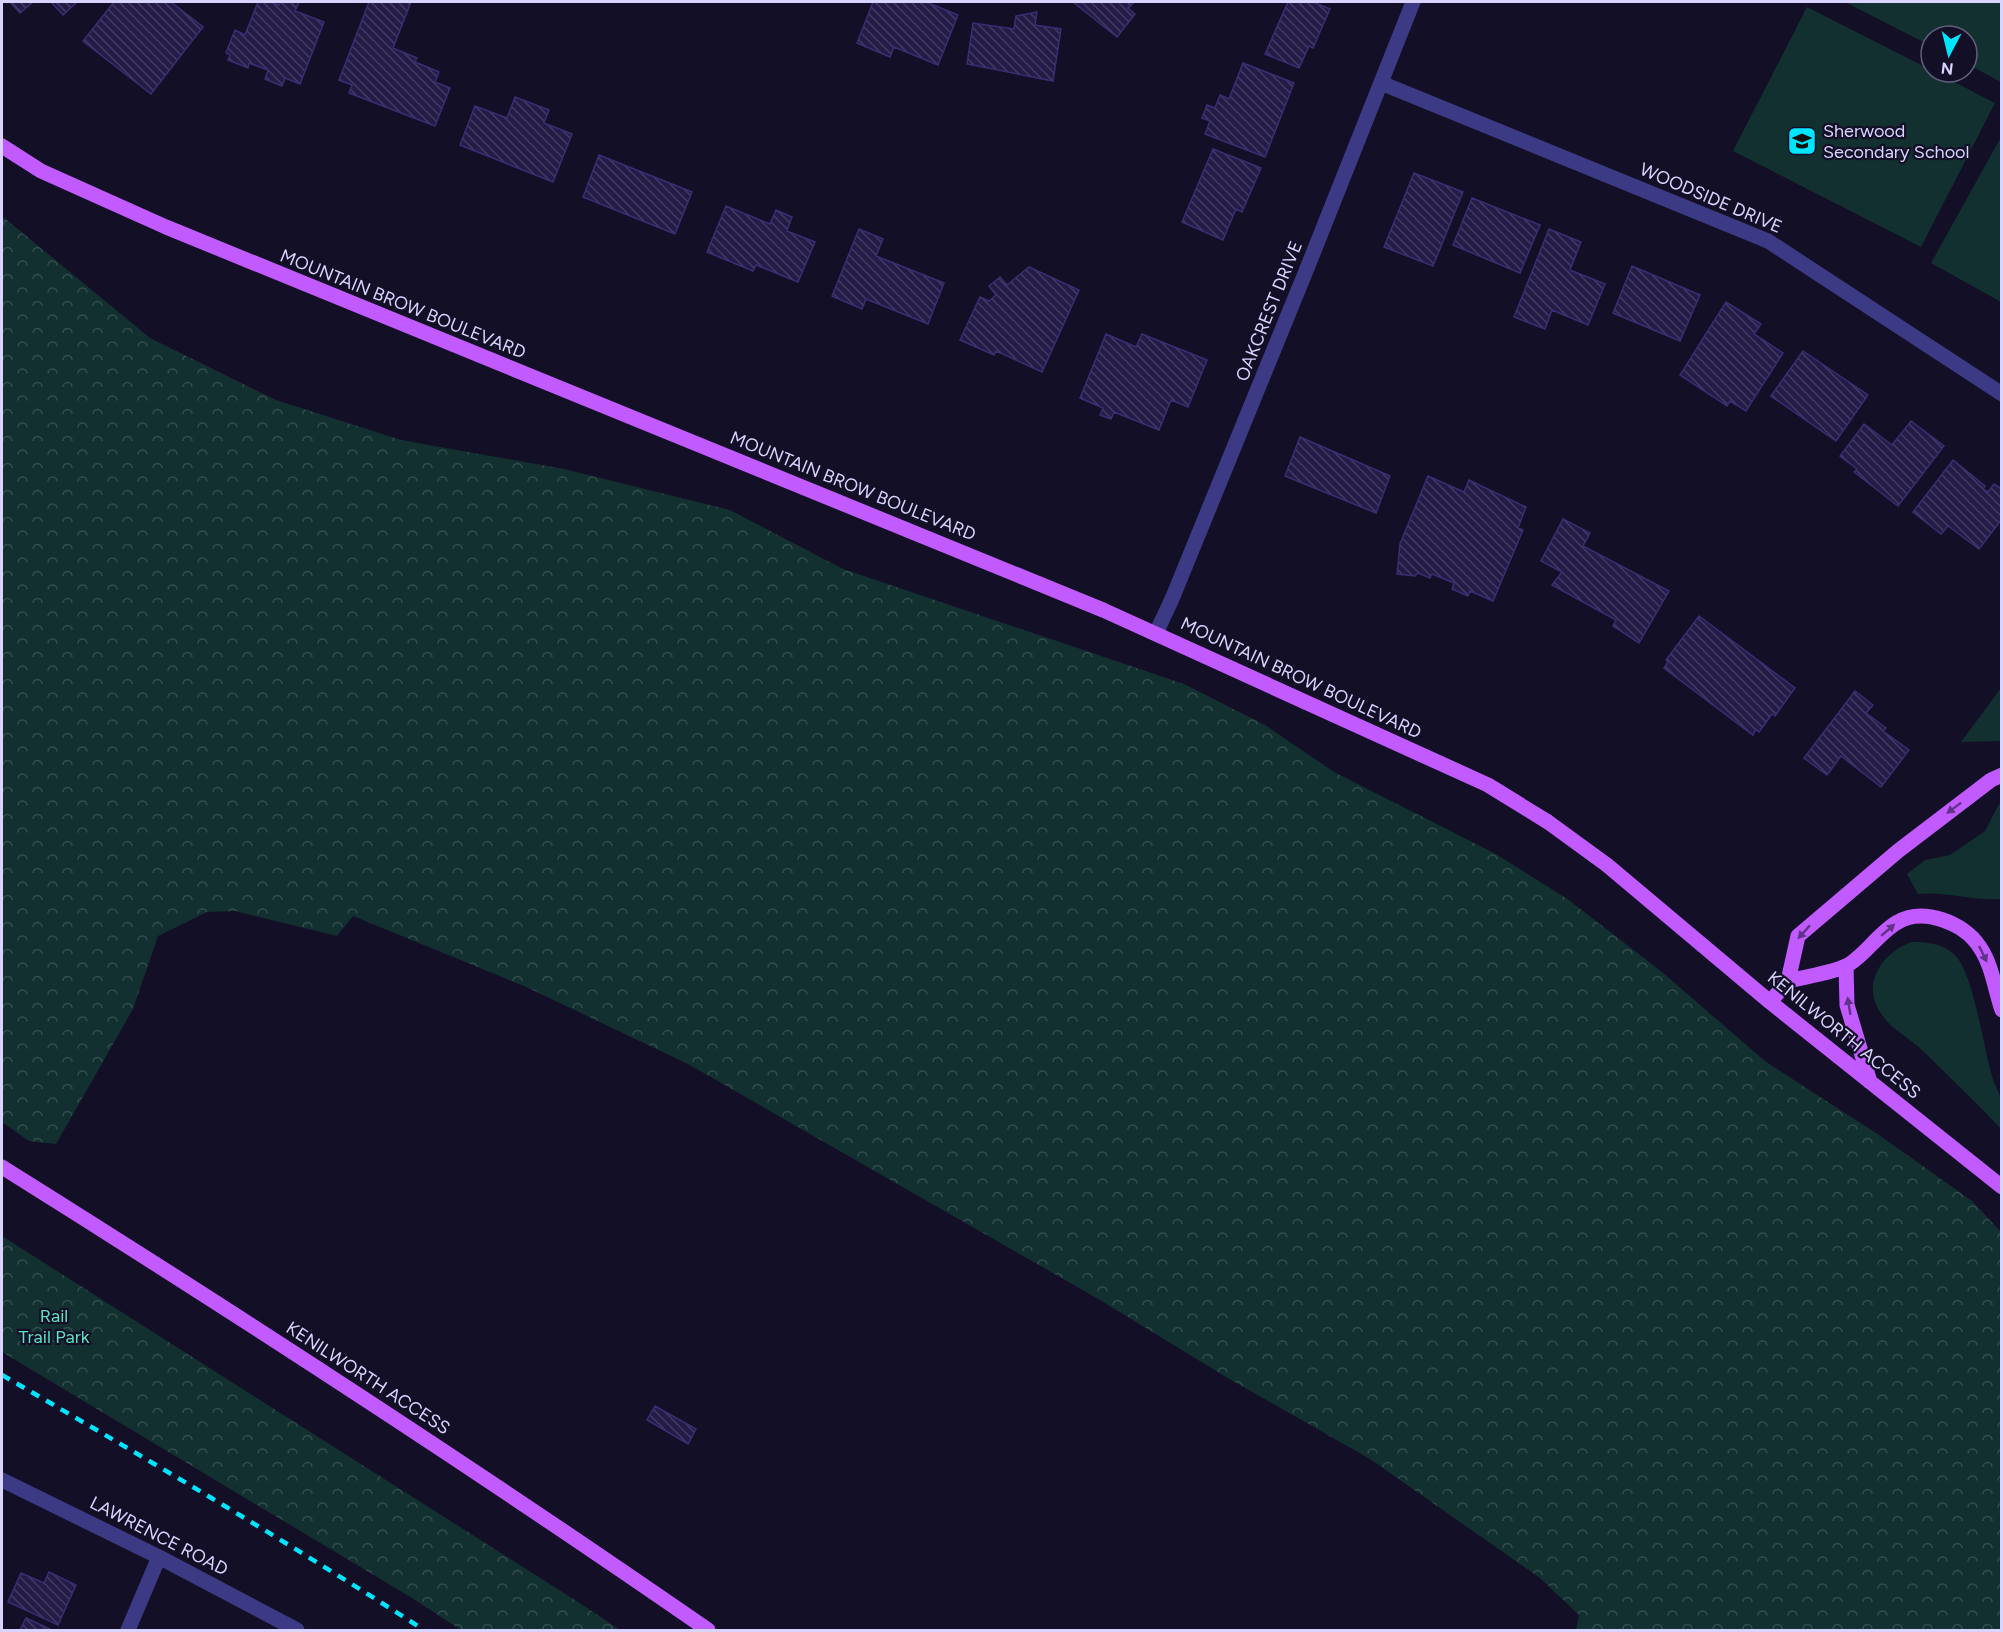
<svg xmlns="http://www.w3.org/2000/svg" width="2003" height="1632" viewBox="0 0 2003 1632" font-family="Figtree,sans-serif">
	<defs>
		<pattern id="forest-crowns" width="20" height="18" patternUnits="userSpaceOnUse" patternTransform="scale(1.5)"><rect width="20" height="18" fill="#12302f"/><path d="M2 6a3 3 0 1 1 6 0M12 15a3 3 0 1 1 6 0" fill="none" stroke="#344d4e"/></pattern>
		<pattern id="building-back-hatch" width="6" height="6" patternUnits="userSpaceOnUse" patternTransform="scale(1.5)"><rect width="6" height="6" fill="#241b47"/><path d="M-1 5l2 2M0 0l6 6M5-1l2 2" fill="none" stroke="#433b63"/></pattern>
	</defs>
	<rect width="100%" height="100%" fill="#130f26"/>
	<path fill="#12302f" d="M 1845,2 L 2001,2 L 2001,82 L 1967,64 L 1967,36 L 1931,36 L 1931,46 Z
		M 1807,7 L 1931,70 L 1931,72 L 1935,72 L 1995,103 L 1921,247 L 1733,151 Z
		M 2001,137 L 2001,302 L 1931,263 Z
		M 2001,688 L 2001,741 L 1961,742 Z
		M 2001,803 L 2001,899 C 1973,901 1946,891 1918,894 L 1907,874 L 1925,860 L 1950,855 L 1985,831 L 1999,804 Z
		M 1911,942 C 1927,942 1941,943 1954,954 C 1974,973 1983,1047 1992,1076 C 1994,1084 2000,1093 2001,1101 C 2003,1110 2002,1120 2001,1129 C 1976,1102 1949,1077 1923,1051 C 1910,1038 1892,1030 1882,1015 C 1860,985 1881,954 1911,942 Z"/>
	<path fill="url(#forest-crowns)" d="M 2,216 L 150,338 L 276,400 L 401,440 L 564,469 L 730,510 L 843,569 L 1184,684 L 1265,725 L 1334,772 L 1494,853 L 1566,898 L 1662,972 L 1766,1062 L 1879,1135 L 1972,1201 L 2001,1232 L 2001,1630 L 1576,1630 L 1579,1615 L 1540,1578 L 1370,1459 L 1226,1377 L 1100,1300 L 688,1064 L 524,986 L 353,916 L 337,936 L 235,911 L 207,912 L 158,936 L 133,1009 L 56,1144 L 29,1141 L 2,1122 Z
		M 2,1236 L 578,1602 L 620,1630 L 461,1630 L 412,1598 L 2,1352 Z"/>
	<path fill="url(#building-back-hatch)" stroke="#3b2d73" stroke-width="1.5" d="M 10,2 L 33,2 L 20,13 Z
		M 51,2 L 77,2 L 63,15 Z
		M 114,2 L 171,2 L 203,27 L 151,94 L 83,41 Z
		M 258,2 L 270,2 L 279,5 L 280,2 L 299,2 L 295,11 L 324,22 L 300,84 L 285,78 L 282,86 L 265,79 L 268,70 L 249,63 L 248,68 L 228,60 L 230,55 L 226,53 L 235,30 L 245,35 Z
		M 369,2 L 411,2 L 393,48 L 417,58 L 415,62 L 439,72 L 435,82 L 450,88 L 435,126 L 349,93 L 352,85 L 339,80 Z
		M 873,2 L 926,2 L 958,15 L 938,65 L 894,47 L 890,57 L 857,43 Z
		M 1073,2 L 1134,2 L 1128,8 L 1135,14 L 1117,37 Z
		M 1288,2 L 1313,2 L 1330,9 L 1313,48 L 1309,46 L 1299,68 L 1265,54 Z
		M 1037,12 L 1035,25 L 1061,29 L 1053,81 L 967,64 L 973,23 L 1014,29 L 1016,16 Z
		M 1243,63 L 1294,83 L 1265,157 L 1205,134 L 1210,121 L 1202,118 L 1207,105 L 1215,108 L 1220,95 L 1229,99 Z
		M 515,97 L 549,110 L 544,123 L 572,134 L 553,182 L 460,145 L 475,106 L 507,118 Z
		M 1213,149 L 1261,168 L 1242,212 L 1236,209 L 1223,240 L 1182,222 Z
		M 599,155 L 692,192 L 675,234 L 583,197 Z
		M 1414,173 L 1463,192 L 1433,266 L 1384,247 Z
		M 1472,198 L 1540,225 L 1520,273 L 1453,245 Z
		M 726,206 L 770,224 L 776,210 L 792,217 L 787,231 L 815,242 L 798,282 L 756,265 L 753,271 L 707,252 Z
		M 859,229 L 883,239 L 876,256 L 944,283 L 928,324 L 866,299 L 862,309 L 832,296 Z
		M 1549,229 L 1581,242 L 1570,270 L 1605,284 L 1588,325 L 1552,310 L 1545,329 L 1514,317 Z
		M 1632,266 L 1700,295 L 1680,341 L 1613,313 Z
		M 1029,267 L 1079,290 L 1042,372 L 996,351 L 994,355 L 960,340 L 980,297 L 989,301 L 996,295 L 989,286 L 1000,277 L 1007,285 Z
		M 1726,302 L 1761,324 L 1754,334 L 1783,353 L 1746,411 L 1730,401 L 1727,406 L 1680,375 Z
		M 1106,334 L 1136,347 L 1142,334 L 1207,360 L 1188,407 L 1171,400 L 1159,430 L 1114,412 L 1111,419 L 1100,415 L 1103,408 L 1080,398 Z
		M 1803,351 L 1868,395 L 1836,441 L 1771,396 Z
		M 1911,421 L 1944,446 L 1898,506 L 1854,472 L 1857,469 L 1840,456 L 1864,424 L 1892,445 Z
		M 1300,437 L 1390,476 L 1376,513 L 1285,476 Z
		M 1953,460 L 1985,486 L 1983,489 L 1988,492 L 1994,484 L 2002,489 L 2002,519 L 1979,549 L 1948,526 L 1941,534 L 1913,512 Z
		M 1428,476 L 1464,492 L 1469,480 L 1526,507 L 1518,528 L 1523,530 L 1493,601 L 1470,591 L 1468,596 L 1452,589 L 1454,583 L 1432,574 L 1430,578 L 1418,573 L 1415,576 L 1397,574 L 1400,544 Z
		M 1563,519 L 1590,533 L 1583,546 L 1669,591 L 1639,643 L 1613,626 L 1616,620 L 1552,585 L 1562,572 L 1541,561 Z
		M 1699,616 L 1795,688 L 1775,716 L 1772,714 L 1759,732 L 1756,729 L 1753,735 L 1664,668 L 1668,662 L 1666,660 Z
		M 1855,691 L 1873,705 L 1866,713 L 1886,728 L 1883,731 L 1909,750 L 1881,787 L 1841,756 L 1827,775 L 1804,758 Z
		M 655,1406 L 696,1429 L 688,1444 L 647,1420 Z
		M 49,1572 L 76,1585 L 58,1625 L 8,1602 L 21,1573 L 44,1583 Z
		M 26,1618 L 52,1630 L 20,1630 Z"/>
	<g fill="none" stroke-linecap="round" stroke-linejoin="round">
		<path stroke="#3d3a85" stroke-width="15" d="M 1381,83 L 1768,241 L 2002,394
			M 1156,633 L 1172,599 L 1308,266 L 1413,2
			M 2,1480 L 159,1557 L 297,1630
			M 128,1630 L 159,1557"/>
		<path stroke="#c25bff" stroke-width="15" d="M 2,146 L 41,171 L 166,227 L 1103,610 L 1488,785 L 1548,822 L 1607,865 L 1770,1002 L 2002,1187
			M 1846,966 L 1847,1005 L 1870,1082
			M 1788,981 C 1803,977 1832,973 1846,966 C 1864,957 1879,932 1898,922 C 1923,907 1964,923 1979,946 C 1992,964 1995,990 2002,1010
			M 1770,1002 L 1788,981 L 1798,936 L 1898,851 L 1991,780 L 2002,775
			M 2,1167 C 240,1316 477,1470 708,1630"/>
		<path stroke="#00e5ff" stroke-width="4.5" stroke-dasharray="9 8" stroke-linecap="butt" d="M 2,1375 C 144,1457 286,1541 424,1630"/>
	</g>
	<defs><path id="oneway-solid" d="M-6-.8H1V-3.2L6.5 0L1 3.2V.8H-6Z" transform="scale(1.5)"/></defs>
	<g fill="#623188">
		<use href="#oneway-solid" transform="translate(1954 808) rotate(143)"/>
		<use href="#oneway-solid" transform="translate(1888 930) rotate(-41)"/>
		<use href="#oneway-solid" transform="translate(1804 932) rotate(132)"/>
		<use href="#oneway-solid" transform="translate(1983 954) rotate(64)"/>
		<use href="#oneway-solid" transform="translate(1849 1006) rotate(-99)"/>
	</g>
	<defs>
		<g id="school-square" transform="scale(1.5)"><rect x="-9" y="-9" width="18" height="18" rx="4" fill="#00e5ff" stroke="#130f26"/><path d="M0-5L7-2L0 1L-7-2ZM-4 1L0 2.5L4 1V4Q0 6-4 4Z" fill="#111"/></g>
	</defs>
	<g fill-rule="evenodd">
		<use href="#school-square" x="1802" y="141"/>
	</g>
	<g text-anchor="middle" stroke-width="4.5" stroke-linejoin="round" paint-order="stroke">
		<g font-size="18" fill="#d9d4ff" stroke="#130f26" text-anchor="start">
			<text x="1823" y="137">Sherwood<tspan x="1823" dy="21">Secondary School</tspan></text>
		</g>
		<g font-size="18" fill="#d9d4ff" stroke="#130f26">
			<text transform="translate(1711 198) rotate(23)" y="6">WOODSIDE DRIVE</text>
			<text transform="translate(403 304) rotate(22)" y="6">MOUNTAIN BROW BOULEVARD</text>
			<text transform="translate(1269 311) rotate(-68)" y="6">OAKCREST DRIVE</text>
			<text transform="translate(853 486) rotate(22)" y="6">MOUNTAIN BROW BOULEVARD</text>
			<text transform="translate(1301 678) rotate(25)" y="6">MOUNTAIN BROW BOULEVARD</text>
			<text transform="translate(1844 1035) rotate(39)" y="6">KENILWORTH ACCESS</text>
			<text transform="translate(368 1378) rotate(33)" y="6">KENILWORTH ACCESS</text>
			<text transform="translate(159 1536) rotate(27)" y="6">LAWRENCE ROAD</text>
		</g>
		<g font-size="18" fill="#5fe0c0" stroke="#130f26">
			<text x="54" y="1322">Rail<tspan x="54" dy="21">Trail Park</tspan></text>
		</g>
	</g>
	<rect width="2003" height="1632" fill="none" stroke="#d9d4ff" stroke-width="6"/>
	<g transform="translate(1949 54) rotate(187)"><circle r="28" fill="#130f26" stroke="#625e7d" stroke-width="1.5"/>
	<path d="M0-4.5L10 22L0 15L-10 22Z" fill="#00e5ff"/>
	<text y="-9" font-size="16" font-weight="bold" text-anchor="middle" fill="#d9d4ff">N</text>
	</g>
</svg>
